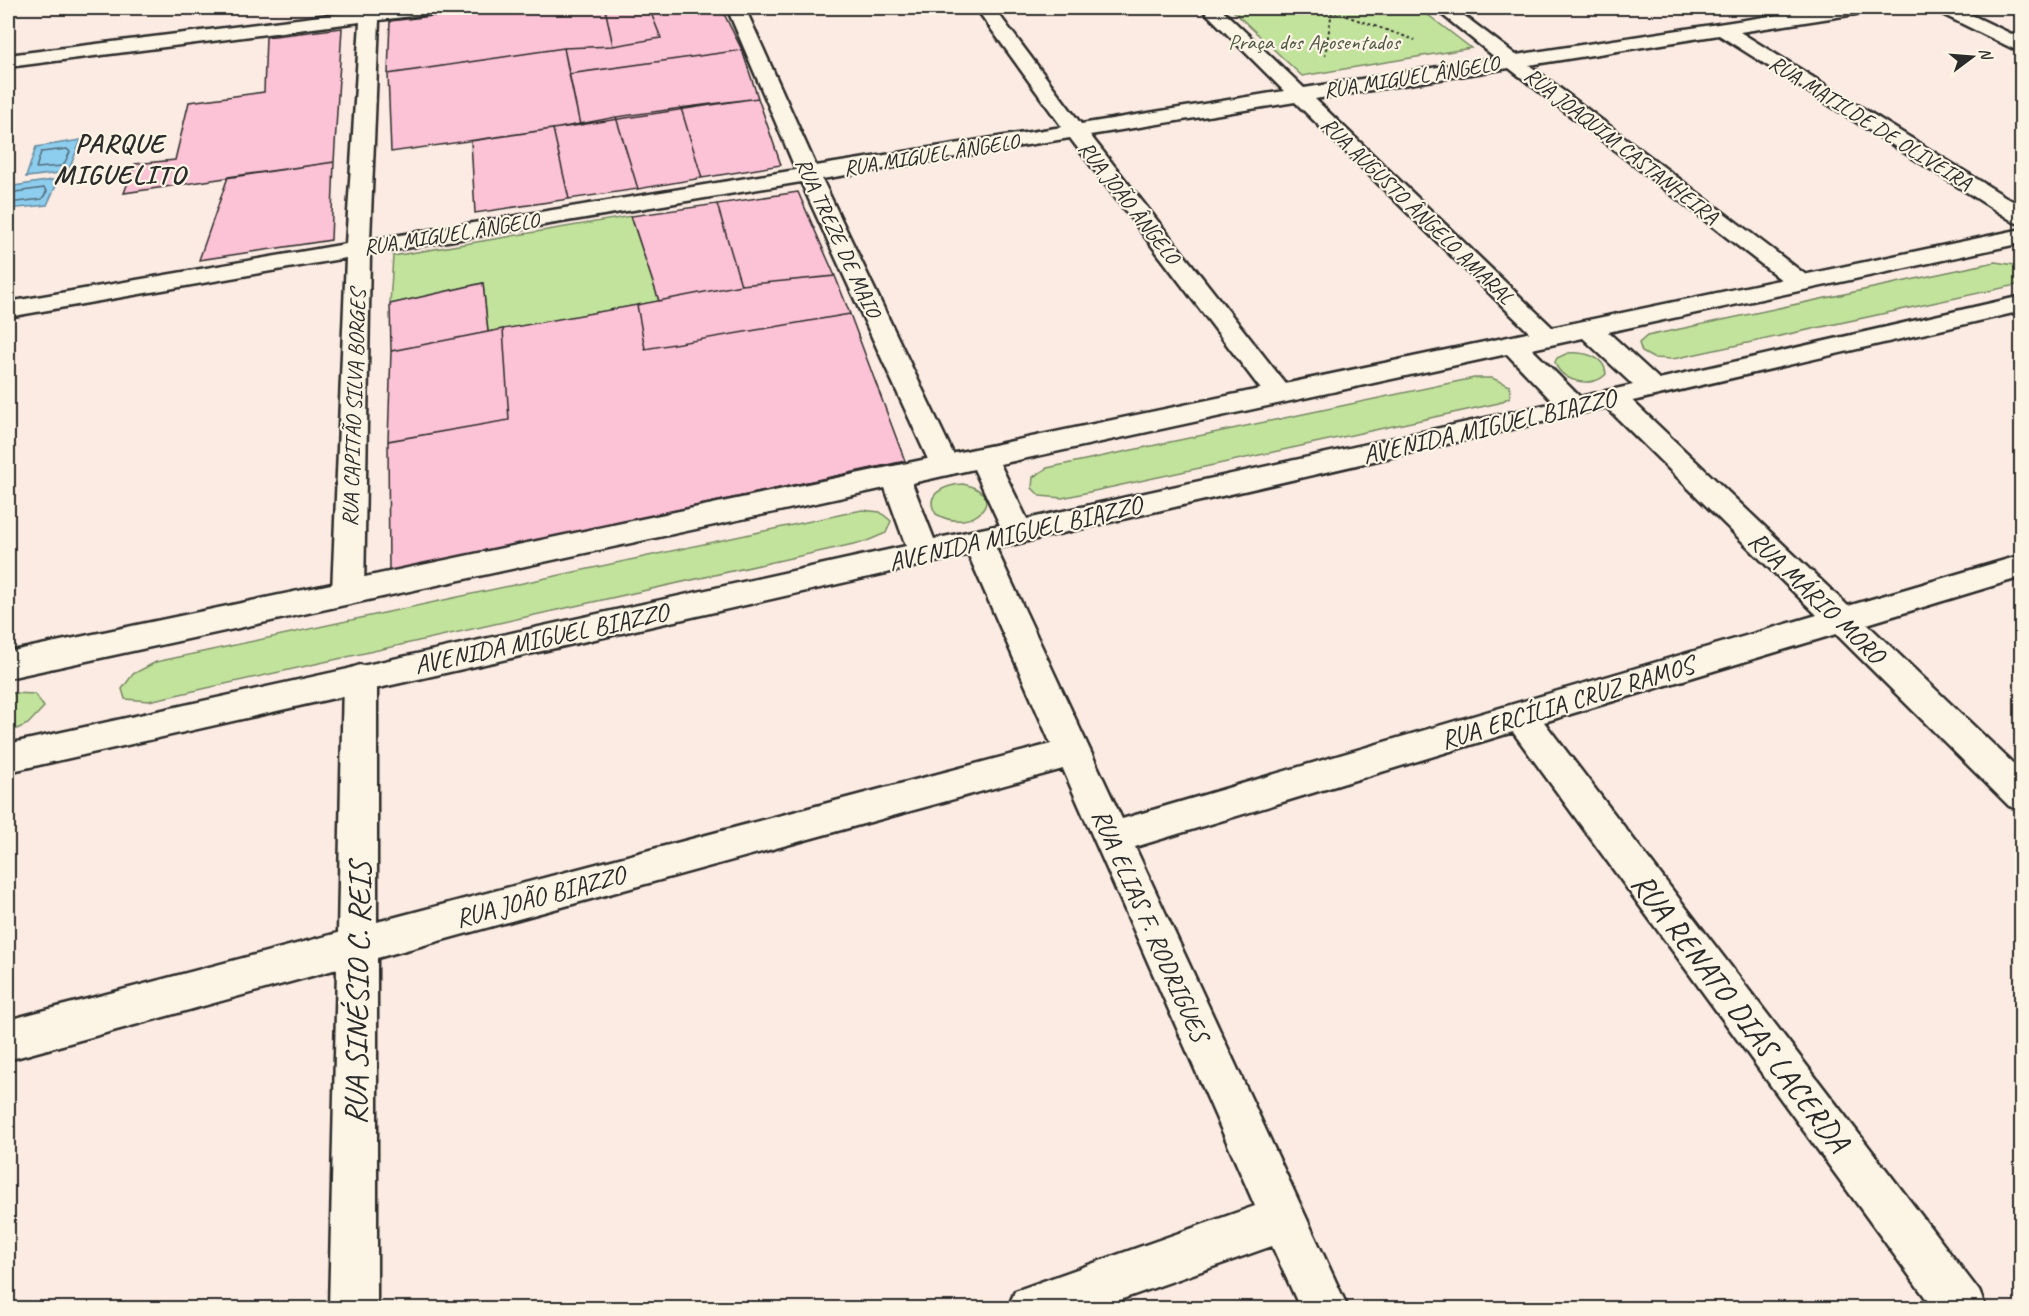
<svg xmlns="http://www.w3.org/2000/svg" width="2029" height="1316" viewBox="0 0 2029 1316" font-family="Caveat,sans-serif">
	<rect width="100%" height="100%" fill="#fcebe2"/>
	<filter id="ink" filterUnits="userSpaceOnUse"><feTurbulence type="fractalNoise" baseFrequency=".0167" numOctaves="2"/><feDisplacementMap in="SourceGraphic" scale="12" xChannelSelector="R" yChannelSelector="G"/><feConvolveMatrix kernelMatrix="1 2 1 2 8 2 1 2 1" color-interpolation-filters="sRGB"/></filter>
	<g filter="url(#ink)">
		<path fill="#c2e39c" stroke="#768764" stroke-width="1.5" d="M 1230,8 L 1419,8 L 1471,48 L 1302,76 Z
			M 631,216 L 659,301 L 488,332 L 483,283 L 390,304 L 393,256 Z
			M 1995,262 L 2021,266 L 2021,284 L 1673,359 L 1653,358 L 1642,352 L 1639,343 L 1647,336 Z
			M 1568,353 C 1584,352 1605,356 1606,374 C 1593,389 1560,382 1555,362 L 1557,358 Z
			M 1474,378 L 1492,378 L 1510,386 L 1510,397 L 1499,403 L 1062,498 L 1040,496 L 1032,488 L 1033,477 L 1047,468 Z
			M 963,484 C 1011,494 974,536 936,514 C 923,494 945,485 963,484 Z
			M 862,510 L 880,512 L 891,521 L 886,533 L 867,541 L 149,701 L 125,699 L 122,689 L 133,674 L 156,662 Z
			M 13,693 L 35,694 L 44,707 L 28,724 L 8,733 L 8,694 Z"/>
		<path fill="#8dcdee" stroke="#668ca0" stroke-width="1.5" d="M 81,140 L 68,172 L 26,177 L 36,147 Z
			M 59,179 L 47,205 L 8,209 L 8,187 Z"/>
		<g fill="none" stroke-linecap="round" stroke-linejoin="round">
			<path stroke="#526c79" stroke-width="1.5" d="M 67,149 L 70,152 L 63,166 L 36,168 L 41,152 Z
				M 8,193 L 44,188 L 47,191 L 42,199 L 8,203"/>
		</g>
		<path fill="#fcc2d5" stroke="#2b2b2b" stroke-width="1.5" d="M 501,8 L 605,8 L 613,46 L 564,48 L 388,74 L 390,21 Z
			M 605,8 L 649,8 L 661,38 L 613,46 Z
			M 649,8 L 721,8 L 742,50 L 569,74 L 564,48 L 613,46 L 661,38 Z
			M 342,28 L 334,162 L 124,193 L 135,164 L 175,160 L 189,102 L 264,92 L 266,37 Z
			M 564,48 L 580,125 L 391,152 L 388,74 Z
			M 742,50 L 758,98 L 580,125 L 569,74 Z
			M 758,98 L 781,165 L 702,178 L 681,108 Z
			M 681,108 L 702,178 L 638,189 L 616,117 Z
			M 616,117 L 638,189 L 569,199 L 553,129 Z
			M 553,129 L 569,199 L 475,213 L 471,141 Z
			M 334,162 L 331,240 L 199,260 L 228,177 Z
			M 798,192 L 835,276 L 741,285 L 717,204 Z
			M 717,204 L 741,285 L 659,301 L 631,216 Z
			M 835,276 L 850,314 L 645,349 L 637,305 L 741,285 Z
			M 483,283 L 488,332 L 391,351 L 390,304 Z
			M 637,305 L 645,349 L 850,314 L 905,461 L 389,572 L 388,441 L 509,420 L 503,329 Z
			M 503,329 L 509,420 L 388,441 L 391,351 Z"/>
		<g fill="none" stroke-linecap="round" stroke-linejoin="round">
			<g stroke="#2b2b2b" stroke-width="5">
				<path id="street" d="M 361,8 L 437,8 L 428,14 L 379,20 L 370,240 L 796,170 L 727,8 L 745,8 L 816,166 L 1062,127 L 976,8 L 994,8 L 1081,124 L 1284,91 L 1201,8 L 1220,8 L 1304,88 L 1496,58 L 1434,8 L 1454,8 L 1516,55 L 1823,8 L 1865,8 L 1862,12 L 1856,14 L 1740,32 L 2022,207 L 2022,224 L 2014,222 L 1719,35 L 1529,65 L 1810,278 L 1813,283 L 1810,288 L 1801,290 L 1792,288 L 1509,68 L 1315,99 L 1557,332 L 1561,337 L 1557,342 L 1548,345 L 1539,342 L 1295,102 L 1090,135 L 1289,388 L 1293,394 L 1289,400 L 1279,402 L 1269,400 L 1070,138 L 822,179 L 959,466 L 955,473 L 945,475 L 935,473 L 931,466 L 801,182 L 370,254 L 364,592 L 359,600 L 348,603 L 337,600 L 332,592 L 346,258 L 8,317 L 8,302 L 346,244 L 360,22 L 8,67 L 8,55 L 361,11 Z
					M 1935,8 L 1957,8 L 2022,39 L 2022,53 L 1938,12 Z
					M 1613,390 L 1623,392 L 1848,606 L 2022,555 L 2022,577 L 1867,624 L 2022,772 L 2022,810 L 2009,806 L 1836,634 L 1544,722 L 1979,1291 L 1986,1308 L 1933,1308 L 1513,732 L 1135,847 L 1348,1308 L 1300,1308 L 1272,1246 L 1097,1308 L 1008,1308 L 1015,1291 L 1255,1206 L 1063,769 L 377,958 L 377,1308 L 329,1308 L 337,969 L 8,1060 L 8,1020 L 338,933 L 343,678 L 348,669 L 360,665 L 372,669 L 377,678 L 377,922 L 1051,744 L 963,542 L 967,535 L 978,531 L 989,535 L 993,542 L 1122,819 L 1817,615 L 1603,404 L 1599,398 L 1603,392 Z"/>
			</g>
			<g stroke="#2b2b2b" stroke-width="5">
				<path id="secondary" d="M 2022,229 L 2022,243 L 1608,332 L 1659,379 L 2022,296 L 2022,311 L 1019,543 L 8,772 L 8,744 L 906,546 L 885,488 L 8,678 L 8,652 ZM 1583,338 L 1633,385 L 1580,397 L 1532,349 ZM 1507,354 L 1554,403 L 1027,519 L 1000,464 ZM 974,469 L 1000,525 L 934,539 L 912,483 Z"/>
			</g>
			<path stroke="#2b2b2b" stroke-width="2" stroke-dasharray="3 3" stroke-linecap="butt" d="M 1325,56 L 1332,11 L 1415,40"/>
			<use href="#street" fill="#fcf5e5" fill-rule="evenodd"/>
			<use href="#secondary" fill="#fcf5e5" fill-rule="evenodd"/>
		</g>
	</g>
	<g text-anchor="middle" stroke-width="4.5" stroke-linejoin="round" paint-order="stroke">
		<g font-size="22" fill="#515947" stroke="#fcf5e5">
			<text x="1314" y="49">Praça dos Aposentados</text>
		</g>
		<g font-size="22" fill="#2b2b2b" stroke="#fcf5e5">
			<text transform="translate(1411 76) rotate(-9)" y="8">RUA MIGUEL ÂNGELO</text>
			<text transform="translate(1871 122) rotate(32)" y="8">RUA MATILDE DE OLIVEIRA</text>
			<text transform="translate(1622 145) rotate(38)" y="8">RUA JOAQUIM CASTANHEIRA</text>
			<text transform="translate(931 154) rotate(-9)" y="8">RUA MIGUEL ÂNGELO</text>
			<text transform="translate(1130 202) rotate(52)" y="8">RUA JOÃO ÂNGELO</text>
			<text transform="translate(1418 210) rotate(44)" y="8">RUA AUGUSTO ÂNGELO AMARAL</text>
			<text transform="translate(451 233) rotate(-9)" y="8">RUA MIGUEL ÂNGELO</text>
			<text transform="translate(839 237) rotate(65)" y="8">RUA TREZE DE MAIO</text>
			<text transform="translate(353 408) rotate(-88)" y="8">RUA CAPITÃO SILVA BORGES</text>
		</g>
		<g font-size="26" fill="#2b2b2b" stroke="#fcf5e5">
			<text transform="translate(1489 426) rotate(-13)" y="9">AVENIDA MIGUEL BIAZZO</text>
			<text transform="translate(1015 533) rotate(-13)" y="9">AVENIDA MIGUEL BIAZZO</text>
			<text transform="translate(1817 597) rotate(44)" y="9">RUA MÁRIO MORO</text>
			<text transform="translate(541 638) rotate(-12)" y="9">AVENIDA MIGUEL BIAZZO</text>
			<text transform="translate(1567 702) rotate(-17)" y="9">RUA ERCÍLIA CRUZ RAMOS</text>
			<text transform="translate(540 896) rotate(-15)" y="9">RUA JOÃO BIAZZO</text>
			<text transform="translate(1151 925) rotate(66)" y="9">RUA ELIAS F. RODRIGUES</text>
		</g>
		<g font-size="27" font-weight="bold" letter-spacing="1.5" fill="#2b2b2b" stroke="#fcf5e5">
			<text x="120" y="152">PARQUE<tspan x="120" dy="31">MIGUELITO</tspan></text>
		</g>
		<g font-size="32" fill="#2b2b2b" stroke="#fcf5e5">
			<text transform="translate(357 993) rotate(-89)" y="11">RUA SINÉSIO C. REIS</text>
			<text transform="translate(1741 1012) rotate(53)" y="11">RUA RENATO DIAS LACERDA</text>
		</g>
	</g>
	<rect width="2029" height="1316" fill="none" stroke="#fcf5e5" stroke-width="30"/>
	<rect x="15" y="15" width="1999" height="1286" fill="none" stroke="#2b2b2b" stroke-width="2" filter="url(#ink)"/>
	<g transform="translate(1972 57) rotate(74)" stroke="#fcf5e5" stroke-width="4.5" paint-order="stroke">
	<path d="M0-4.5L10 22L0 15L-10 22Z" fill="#2b2b2b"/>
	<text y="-9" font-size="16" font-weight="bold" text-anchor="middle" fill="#2b2b2b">N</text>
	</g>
</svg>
